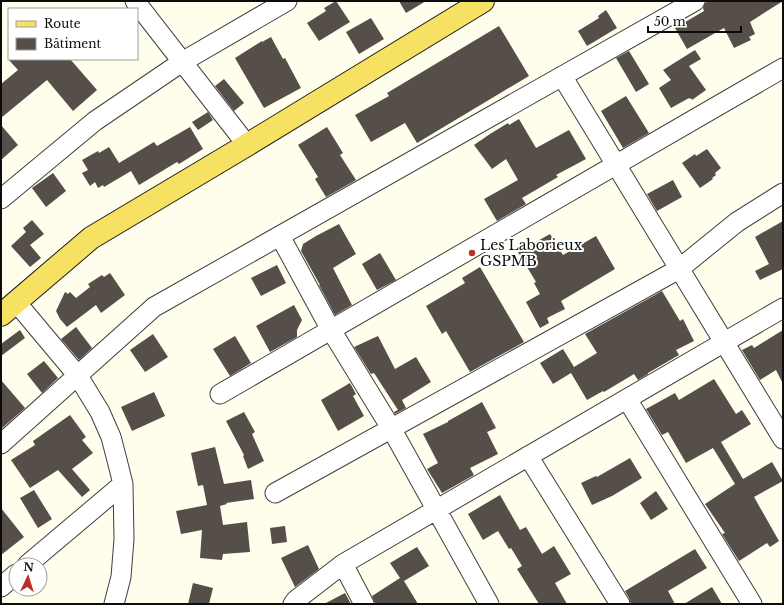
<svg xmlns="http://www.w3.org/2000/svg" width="784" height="605" viewBox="0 0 784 605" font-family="'Libre Baskerville',serif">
	<rect width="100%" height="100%" fill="#fffdeb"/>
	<path fill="#554e49" d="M 336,1 L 350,22 L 319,41 L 307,23 L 326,11 L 324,8 Z
		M 399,1 L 426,1 L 406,13 Z
		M 709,1 L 783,1 L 750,22 L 755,34 L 749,37 L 751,40 L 734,48 L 724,28 L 687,49 L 675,28 L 704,11 L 703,8 L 705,3 Z
		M 606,10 L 617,28 L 587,46 L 578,31 L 599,18 L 598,16 Z
		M 371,18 L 384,39 L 359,54 L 346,32 Z
		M 499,26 L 529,76 L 417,143 L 405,123 L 371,142 L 355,115 L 389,96 L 387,93 Z
		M 271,37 L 283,59 L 285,58 L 301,88 L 264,108 L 235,58 L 262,41 L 262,42 Z
		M 695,50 L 701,59 L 689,66 L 706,90 L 692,100 L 691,98 L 690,99 L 689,98 L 671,108 L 659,88 L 671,80 L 663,70 Z
		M 629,51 L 649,84 L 636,92 L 616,58 Z
		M 8,59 L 70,59 L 97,90 L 73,111 L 47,80 L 1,118 L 1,84 L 18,70 Z
		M 224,79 L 244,103 L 234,111 L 215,86 Z
		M 626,96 L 649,133 L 623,148 L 601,111 Z
		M 208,112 L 213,120 L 198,130 L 192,122 Z
		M 519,119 L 536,148 L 569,130 L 586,159 L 556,175 L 558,177 L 522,198 L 526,204 L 497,221 L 484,199 L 518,180 L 506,159 L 492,169 L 474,145 L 490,134 L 508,123 L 509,125 Z
		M 1,125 L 18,145 L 1,160 Z
		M 190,127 L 203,149 L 179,164 L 177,162 L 139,185 L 131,171 L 104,187 L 103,185 L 98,188 L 95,182 L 90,186 L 82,173 L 88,170 L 82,160 L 98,151 L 99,153 L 109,147 L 119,163 L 154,142 L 157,146 Z
		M 327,127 L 343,153 L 340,155 L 356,180 L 326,197 L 315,179 L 318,177 L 298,145 Z
		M 707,149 L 721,168 L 715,173 L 716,175 L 712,178 L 713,179 L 700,188 L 682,163 L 695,154 L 696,156 Z
		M 53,173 L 66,191 L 46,207 L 32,188 Z
		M 673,180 L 682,197 L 657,211 L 647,194 Z
		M 32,220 L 44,234 L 30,245 L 41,258 L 30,267 L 11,246 L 26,232 L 23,228 Z
		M 783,221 L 783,269 L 760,280 L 755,271 L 769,264 L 755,237 Z
		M 339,224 L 356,254 L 333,268 L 352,305 L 335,315 L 319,285 L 320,285 L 301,251 L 303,244 L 316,236 Z
		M 550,234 L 563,255 L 596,236 L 615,269 L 561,301 L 565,309 L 547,318 L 549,323 L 540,328 L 526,302 L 540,294 L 534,283 L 536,282 L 518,252 Z
		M 380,253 L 396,280 L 377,290 L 362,264 Z
		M 277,265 L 286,283 L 261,296 L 251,278 Z
		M 480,267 L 524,342 L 470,372 L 446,331 L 442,334 L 426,306 L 465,283 L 462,278 Z
		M 110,273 L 125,295 L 101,313 L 96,305 L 67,327 L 60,319 L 56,311 L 65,292 L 68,294 L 70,292 L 76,298 L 90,287 L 88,284 L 102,275 L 104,277 Z
		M 662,291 L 680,321 L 683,319 L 694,341 L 676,350 L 679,355 L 648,373 L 648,374 L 638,380 L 634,374 L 604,392 L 603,391 L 587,400 L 571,373 L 553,384 L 540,363 L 563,349 L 574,367 L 597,353 L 585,334 Z
		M 294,305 L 302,320 L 297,330 L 297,337 L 270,352 L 256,326 Z
		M 76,327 L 92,348 L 79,360 L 61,339 Z
		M 20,330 L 25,338 L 1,356 L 1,344 Z
		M 783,330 L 783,384 L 776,370 L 760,380 L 742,350 L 752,345 L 754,348 Z
		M 153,334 L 168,357 L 145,372 L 130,350 Z
		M 235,336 L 251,363 L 230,376 L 213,349 Z
		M 378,336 L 395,369 L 416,357 L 431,382 L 402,400 L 406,408 L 395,414 L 394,412 L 398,410 L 374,373 L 371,374 L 354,347 Z
		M 44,361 L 58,378 L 42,393 L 27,374 Z
		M 714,379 L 736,414 L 742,410 L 751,424 L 721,442 L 743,479 L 772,462 L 783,481 L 754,497 L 779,541 L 770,547 L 767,543 L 739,561 L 722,534 L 725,533 L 705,504 L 735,484 L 713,448 L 686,463 L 668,432 L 662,435 L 646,409 L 675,393 L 679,400 Z
		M 1,380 L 25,408 L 1,429 Z
		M 350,383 L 356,394 L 353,396 L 364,416 L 338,431 L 321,400 Z
		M 154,392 L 165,416 L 132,431 L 121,407 Z
		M 482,402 L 496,428 L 487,432 L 498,454 L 470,468 L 474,475 L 442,493 L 427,469 L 438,463 L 423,434 L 448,422 L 448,421 Z
		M 244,412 L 255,432 L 252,434 L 264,461 L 248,469 L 243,456 L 244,455 L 226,421 Z
		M 70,415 L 86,437 L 82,440 L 93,453 L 72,469 L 90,490 L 82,497 L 58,470 L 30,488 L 11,460 L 35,445 L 33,441 Z
		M 215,447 L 224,484 L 251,480 L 254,499 L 226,503 L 227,504 L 220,506 L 223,525 L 247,522 L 250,552 L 223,554 L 222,560 L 200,558 L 202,530 L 181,534 L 176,511 L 207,505 L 203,485 L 198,486 L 191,453 Z
		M 630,458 L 642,478 L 612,496 L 592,505 L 581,483 L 596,476 L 597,477 Z
		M 34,490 L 52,519 L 38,528 L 20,498 Z
		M 656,491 L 668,509 L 651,520 L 640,503 Z
		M 500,495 L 520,530 L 526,527 L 542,554 L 554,546 L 571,574 L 555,583 L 567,604 L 539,604 L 517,569 L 522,566 L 511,548 L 509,549 L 498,531 L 483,540 L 468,514 Z
		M 1,508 L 24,537 L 1,555 Z
		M 285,526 L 287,542 L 272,544 L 270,528 Z
		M 308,545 L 319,569 L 295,587 L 281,558 Z
		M 417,547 L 429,566 L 404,581 L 418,604 L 375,604 L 372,596 L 400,578 L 390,563 Z
		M 695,549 L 707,568 L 668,591 L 675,604 L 631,604 L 629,598 L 625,591 Z
		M 193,583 L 213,588 L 209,604 L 188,604 Z
		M 712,587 L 722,604 L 684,604 Z
		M 345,593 L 351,604 L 324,604 Z"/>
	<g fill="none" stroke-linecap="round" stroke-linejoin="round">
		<g stroke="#3f3f3f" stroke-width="21">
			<path id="minor" d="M 135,1 L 247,145
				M 562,76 L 783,439
				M 1,199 L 95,121 L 182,62 L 287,1
				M 280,236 L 331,330 L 391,428 L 489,604
				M 16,302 L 78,376 L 100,412 L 111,437 L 117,460 L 123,484 L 124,539 L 121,577 L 114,604
				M 220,394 L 783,68
				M 627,399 L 752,604
				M 1,444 L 154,307 L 695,1
				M 528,456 L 620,604
				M 275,493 L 679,269 L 737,222 L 783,193
				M 343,564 L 364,604
				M 27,565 L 123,484
				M 1,587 L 16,574
				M 293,604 L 296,600 L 343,564 L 783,308"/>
		</g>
		<g stroke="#1d1d1d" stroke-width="24">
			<path id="major" d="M 1,315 L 91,238 L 247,145 L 483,1"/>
		</g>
		<use href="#minor" stroke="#fff" stroke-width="19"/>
		<use href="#major" stroke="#f7e163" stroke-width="22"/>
	</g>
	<circle fill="#ba2e26" stroke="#fff" stroke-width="1.5" cx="472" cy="253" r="4"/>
	<g text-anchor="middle" stroke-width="4" stroke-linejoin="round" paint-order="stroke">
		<g font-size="14" fill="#0c0c0c" stroke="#fff" text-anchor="start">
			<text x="480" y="250">Les Laborieux<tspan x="480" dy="16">GSPMB</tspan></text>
		</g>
	</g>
	<rect width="784" height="605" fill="none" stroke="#0c0c0c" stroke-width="4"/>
	<rect x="8" y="8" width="130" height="52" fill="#ffffff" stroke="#9e9e9e"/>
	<rect x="16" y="21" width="20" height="6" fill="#f7e163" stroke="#9e9e9e"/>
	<text x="44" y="28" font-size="12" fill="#0c0c0c">Route</text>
	<rect x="16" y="38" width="20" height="12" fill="#554e49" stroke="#9e9e9e"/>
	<text x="44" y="48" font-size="12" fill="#0c0c0c">Bâtiment</text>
	<g transform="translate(28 577) rotate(4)"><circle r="19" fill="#ffffff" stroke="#9e9e9e"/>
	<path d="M0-3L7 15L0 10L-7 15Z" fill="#ba2e26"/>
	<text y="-6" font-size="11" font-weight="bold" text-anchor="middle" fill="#0c0c0c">N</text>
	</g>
	<path d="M648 26v6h93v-6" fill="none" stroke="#0c0c0c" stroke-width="2"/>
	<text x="654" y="26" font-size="12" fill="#0c0c0c" stroke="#ffffff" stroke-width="3" paint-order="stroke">50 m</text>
</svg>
